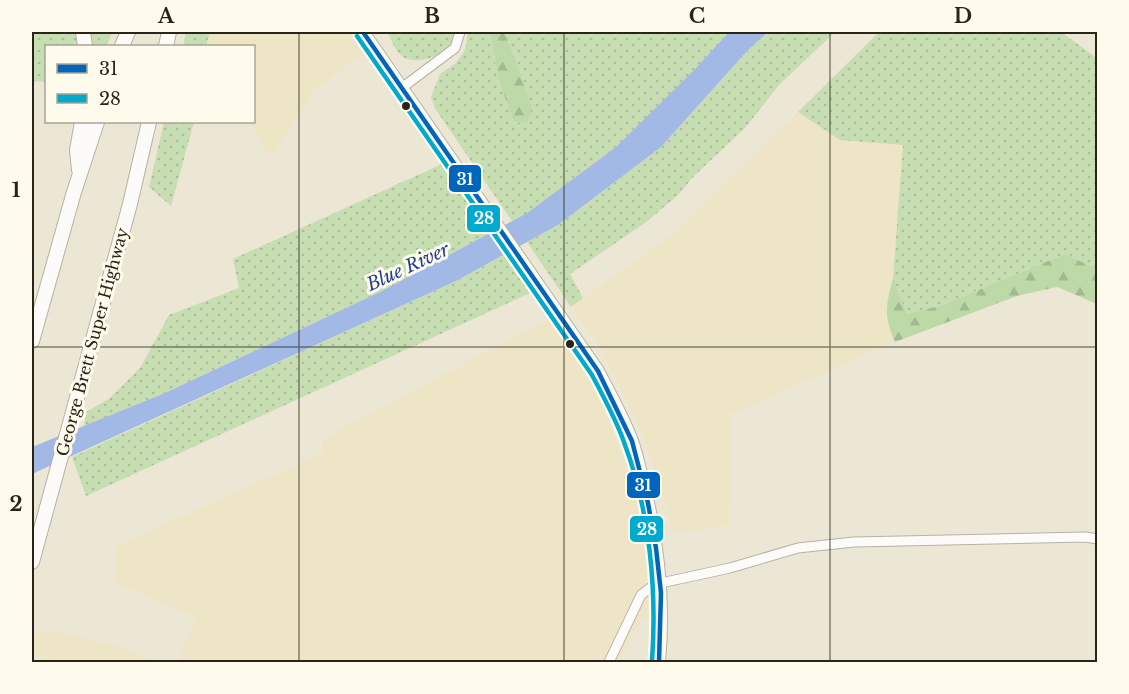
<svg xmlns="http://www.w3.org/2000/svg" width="1129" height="694" viewBox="0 0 1129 694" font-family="'Libre Baskerville',serif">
	<defs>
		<pattern id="grass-dots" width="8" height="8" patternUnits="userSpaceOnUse" patternTransform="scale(1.5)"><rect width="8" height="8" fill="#c7deb3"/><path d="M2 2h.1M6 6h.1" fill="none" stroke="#abbe99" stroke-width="1.8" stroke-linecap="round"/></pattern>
		<pattern id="forest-firs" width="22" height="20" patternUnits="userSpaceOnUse" patternTransform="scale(1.5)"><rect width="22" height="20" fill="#bed9a8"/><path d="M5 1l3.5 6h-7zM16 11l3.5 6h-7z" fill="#a3ba90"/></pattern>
	</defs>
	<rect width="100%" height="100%" fill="#ece7d5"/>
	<path fill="#eee5c7" d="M 210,32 L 352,32 L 366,51 L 315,90 L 271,158 L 249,122 L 254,122 L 254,46 L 206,46 Z
		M 798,112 L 840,140 L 903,145 L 893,278 L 887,304 L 887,324 L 895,342 L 730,415 L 729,526 L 673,533 L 651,457 L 628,401 L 595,341 L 571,307 L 674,233 Z
		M 550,318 L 601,401 L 619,447 L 640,515 L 647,566 L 650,618 L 642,617 L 619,662 L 178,662 L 196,617 L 115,583 L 116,546 L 323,453 L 321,440 Z
		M 32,630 L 60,633 L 111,644 L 159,662 L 43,662 L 41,656 L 32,654 Z"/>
	<path fill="url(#grass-dots)" d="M 32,32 L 76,32 L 79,46 L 46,46 L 46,82 L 32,81 Z
		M 87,32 L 112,32 L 107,46 L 89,46 Z
		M 186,32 L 210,32 L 206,46 L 183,46 Z
		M 387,32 L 455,32 C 454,36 452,41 450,45 C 441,57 414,66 402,56 C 395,51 391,39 387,32 Z
		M 468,32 L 490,32 L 499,82 L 514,122 L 526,123 L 506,32 L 729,32 L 696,68 L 616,147 L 527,213 L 512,221 L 436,110 L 431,97 L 440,74 L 456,63 L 465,50 Z
		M 768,32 L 835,32 L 779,85 L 745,128 L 693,177 L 678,195 L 645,223 L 570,274 L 583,298 L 571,307 L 527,242 L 558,225 L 661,147 L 748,50 Z
		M 879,32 L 1061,32 L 1097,58 L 1097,269 L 1065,254 L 942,305 L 907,314 L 893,278 L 903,145 L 840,140 L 798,112 Z
		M 164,122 L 194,122 L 171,206 L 149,187 Z
		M 442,164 L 490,233 L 382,291 L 165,393 L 84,426 L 86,412 L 109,399 L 140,368 L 169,315 L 239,288 L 233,259 Z
		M 504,255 L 530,293 L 86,496 L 72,457 L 456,281 Z"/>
	<path fill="url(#forest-firs)" d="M 490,32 L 506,32 L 508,41 L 532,108 L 527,123 L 514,122 L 499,82 Z
		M 1065,254 L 1097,269 L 1097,304 L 1057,287 L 1017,296 L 895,342 C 883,315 886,306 893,278 L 907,314 L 942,305 Z"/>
	<path fill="#a2b9e6" d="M 729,32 L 768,32 L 748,50 L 661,147 L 558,225 L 456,281 L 32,474 L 32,447 L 165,393 L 382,291 L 527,213 L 616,147 L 696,68 Z"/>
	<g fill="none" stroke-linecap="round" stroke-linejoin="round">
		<g stroke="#b6b2a4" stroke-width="11">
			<path id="minor" d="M 403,87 L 455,48 L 460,32
				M 609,662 L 641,595 L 650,588 L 661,583 L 730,568 L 798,548 L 854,542 L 1085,537 L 1098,539"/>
		</g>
		<g stroke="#b6b2a4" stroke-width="14">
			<path id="major" d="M 363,32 L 598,371 C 610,394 623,417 632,441 C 637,454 639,468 643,481 C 658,541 665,600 659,662"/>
		</g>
		<g stroke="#b6b2a4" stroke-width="16">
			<path id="highway" d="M 83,32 L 85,46
				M 122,46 L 128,32
				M 166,46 L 169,32
				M 79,170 L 77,150 L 82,122
				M 32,341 L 74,192 L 97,122
				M 32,562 L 130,204 L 149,122"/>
		</g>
		<use href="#minor" stroke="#fcfbf9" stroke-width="9"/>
		<use href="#major" stroke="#fcfbf9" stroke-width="12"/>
		<use href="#highway" stroke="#fcfbf9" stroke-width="14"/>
		<g stroke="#fefaec" stroke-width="9">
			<path id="bus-1" d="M 363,32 L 598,371 L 632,441 L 648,503 L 656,548 L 661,593 L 659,662"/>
		</g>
		<g stroke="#fefaec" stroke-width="9">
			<path id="bus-2" d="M 357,36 L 592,375 C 604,398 617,421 625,445 C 650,512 657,591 652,661"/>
		</g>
		<use href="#bus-1" stroke="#0065bd" stroke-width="4.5"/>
		<use href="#bus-2" stroke="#00a9ce" stroke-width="4.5"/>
	</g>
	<path fill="none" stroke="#282518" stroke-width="1.5" stroke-opacity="0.55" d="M 299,32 L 299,662M 564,32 L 564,662M 830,32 L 830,662M 32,347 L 1098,347"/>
	<g fill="#282518" stroke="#fefaec" stroke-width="2">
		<circle cx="406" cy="106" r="5"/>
		<circle cx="570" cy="344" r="5"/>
	</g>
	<g text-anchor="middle" stroke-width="6" stroke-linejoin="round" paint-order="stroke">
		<g font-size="16" fill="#282518" stroke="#fefaec">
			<text transform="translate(92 342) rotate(-75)" y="6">George Brett Super Highway</text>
		</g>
		<g font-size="18" font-style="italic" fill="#1f3f93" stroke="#fefaec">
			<text transform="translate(408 267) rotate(-25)" y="6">Blue River</text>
		</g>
	</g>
	<g stroke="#fefaec" stroke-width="2">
		<rect x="448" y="164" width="34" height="29" rx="6" fill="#0065bd"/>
		<rect x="466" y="204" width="35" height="29" rx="6" fill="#00a9ce"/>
		<rect x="626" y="471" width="35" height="28" rx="6" fill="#0065bd"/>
		<rect x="629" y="515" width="35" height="28" rx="6" fill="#00a9ce"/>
	</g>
	<g font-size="16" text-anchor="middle" font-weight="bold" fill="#fff">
		<text x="465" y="185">31</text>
		<text x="484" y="224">28</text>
		<text x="643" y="491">31</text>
		<text x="647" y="535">28</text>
	</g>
	<rect width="1129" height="694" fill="none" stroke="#fefaec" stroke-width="66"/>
	<rect x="45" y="45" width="210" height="78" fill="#fefaec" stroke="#a8a597" stroke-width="1.5"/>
	<rect x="57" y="64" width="30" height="9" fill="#0065bd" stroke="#a8a597" stroke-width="1.5"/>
	<text x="99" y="75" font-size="18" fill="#282518">31</text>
	<rect x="57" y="94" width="30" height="9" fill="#00a9ce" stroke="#a8a597" stroke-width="1.5"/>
	<text x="99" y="105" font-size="18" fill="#282518">28</text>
	<rect x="33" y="33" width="1063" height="628" fill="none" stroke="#282518" stroke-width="2"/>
	<g font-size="20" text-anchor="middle" font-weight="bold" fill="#282518">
		<text x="166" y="23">A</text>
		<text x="432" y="23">B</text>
		<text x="697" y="23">C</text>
		<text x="963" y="23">D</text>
		<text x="16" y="197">1</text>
		<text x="16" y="511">2</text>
	</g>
</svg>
